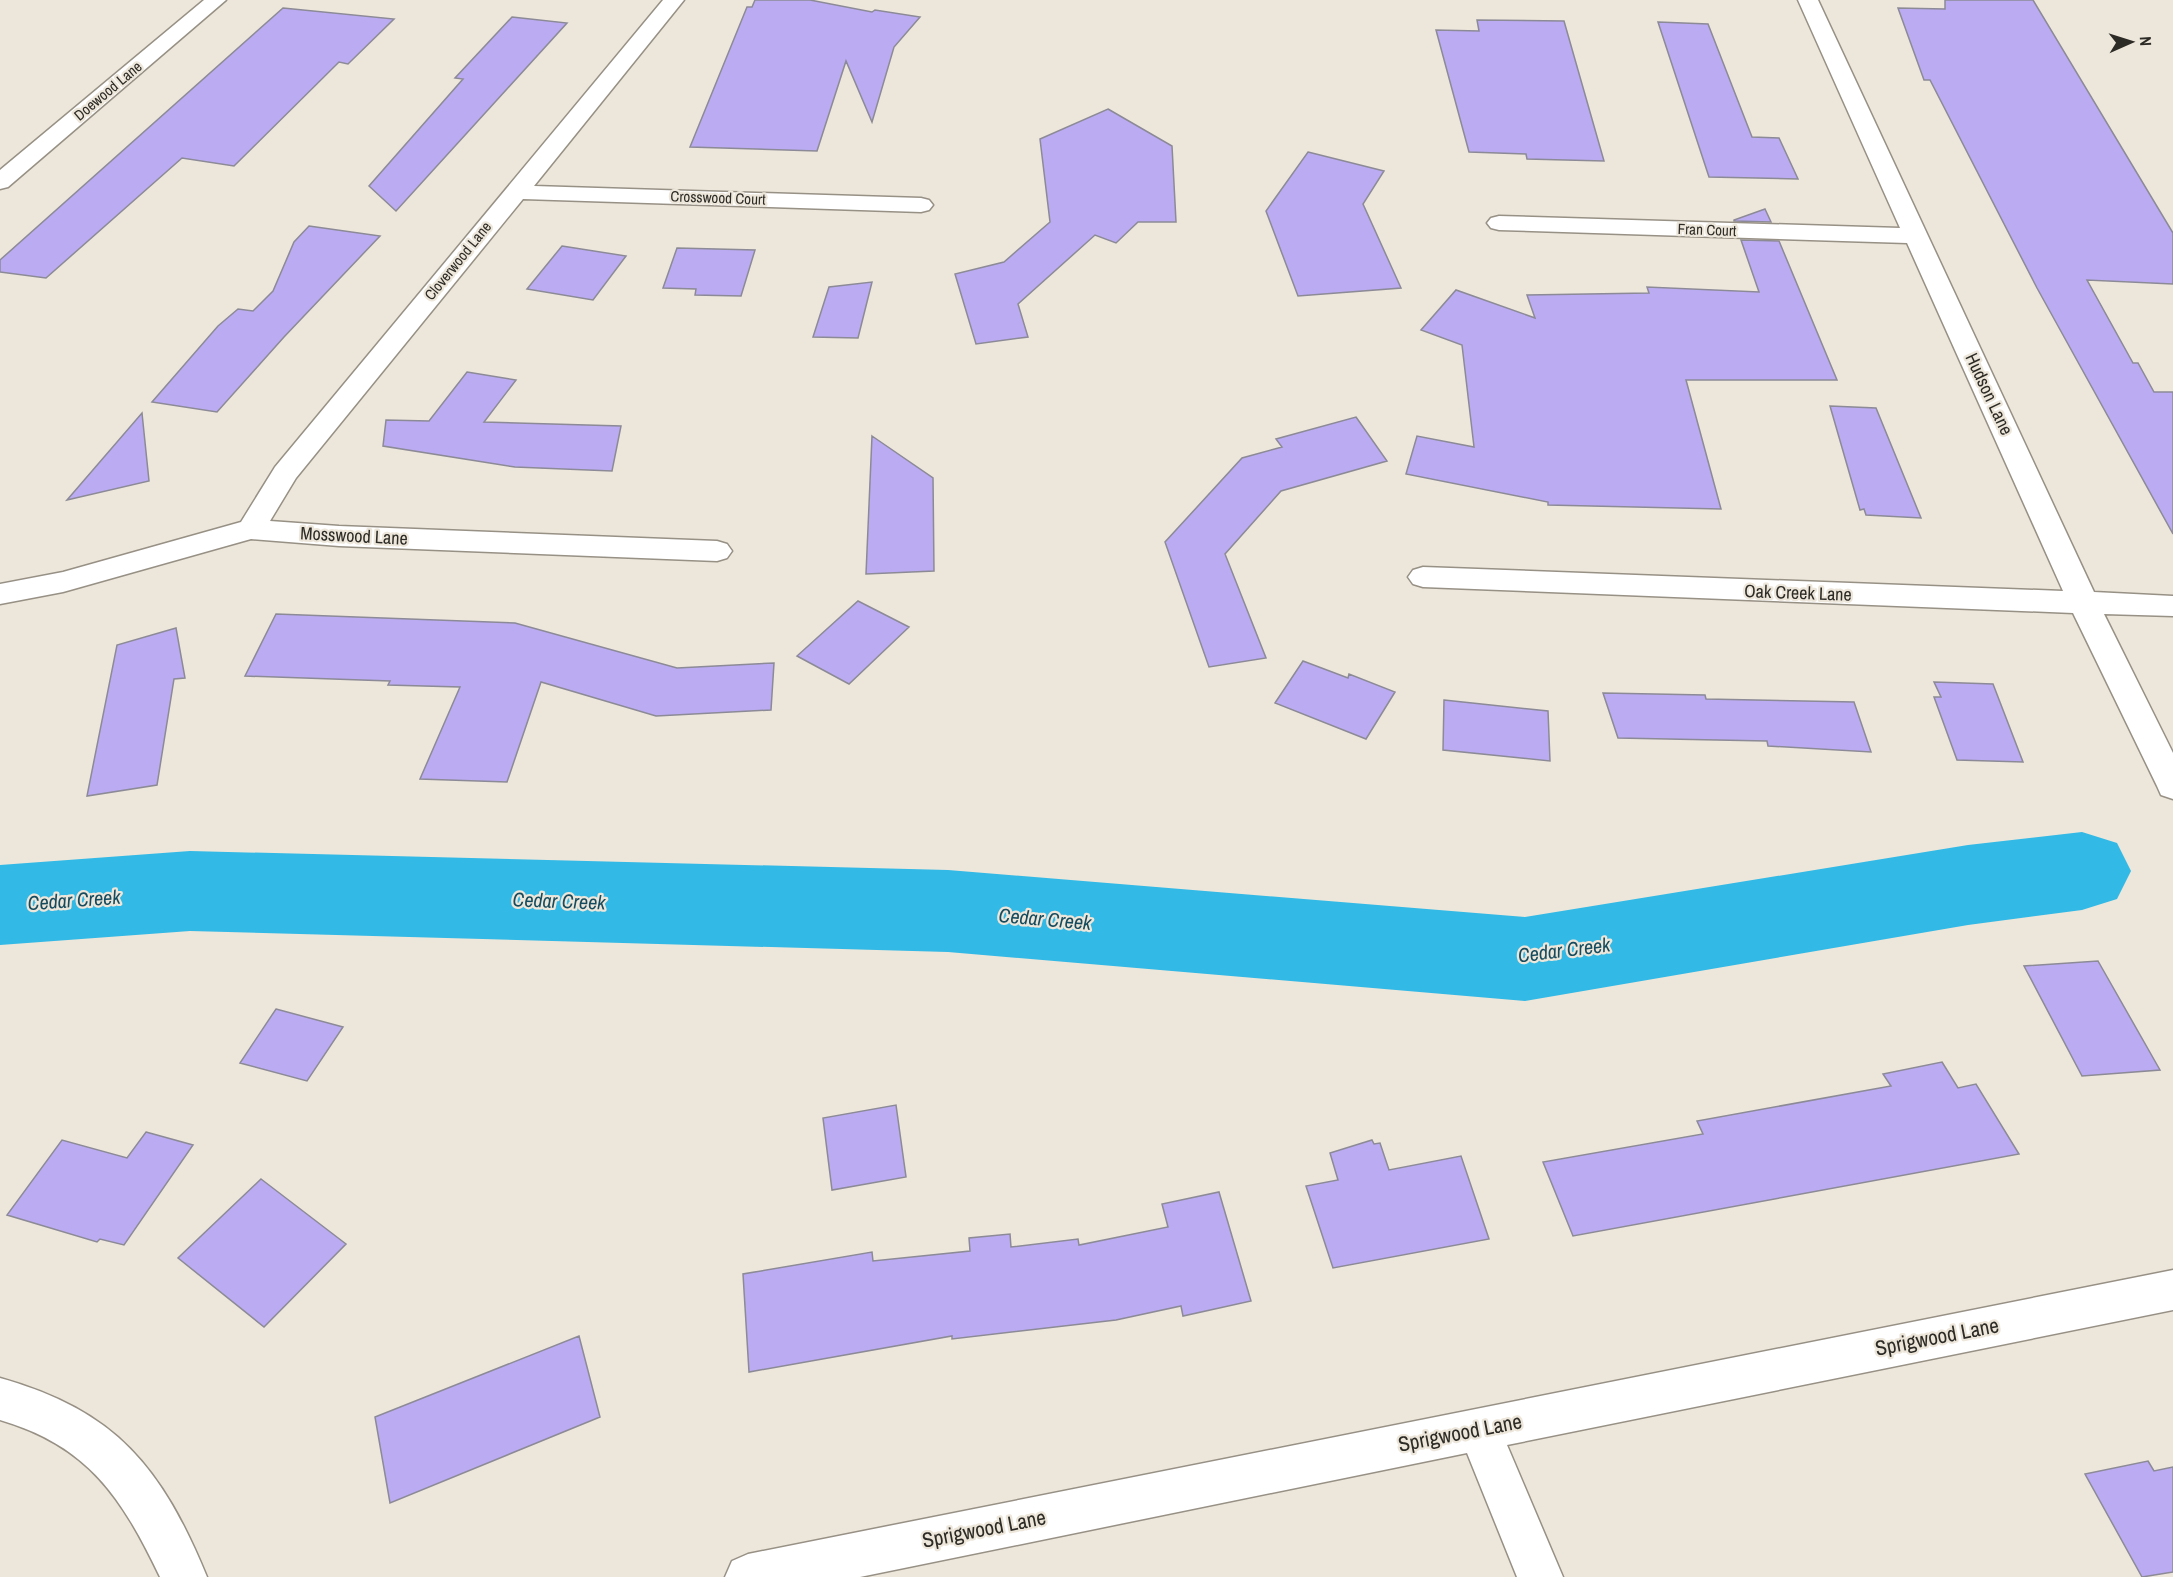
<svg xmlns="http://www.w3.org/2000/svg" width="2173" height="1577" viewBox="0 0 2173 1577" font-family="'Archivo Narrow',sans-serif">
	<rect width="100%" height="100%" fill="#ede6da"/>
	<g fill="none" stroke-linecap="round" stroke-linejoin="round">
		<path fill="#32b9e6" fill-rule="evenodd" d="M 2082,832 L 2117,843 L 2131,871 L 2117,899 L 2082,910 L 1968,925 L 1525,1001 L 948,952 L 190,931 L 0,945 L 0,865 L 190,851 L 948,870 L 1525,917 L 1968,845 Z"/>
	</g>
	<path fill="#bbabf3" stroke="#8c8a96" stroke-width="1.5" d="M 755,0 L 810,0 L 872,12 L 875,10 L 920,17 L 894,47 L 872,122 L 846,61 L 817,151 L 690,147 L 747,7 L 752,7 Z
		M 1945,0 L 2033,0 L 2173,233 L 2173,284 L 2087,280 L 2133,363 L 2138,363 L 2154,392 L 2173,392 L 2173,534 L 2037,288 L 1930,80 L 1924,80 L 1898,8 L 1945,9 Z
		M 283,8 L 394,19 L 348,64 L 339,62 L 234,166 L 182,158 L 46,278 L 0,272 L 0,260 Z
		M 512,17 L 567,23 L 396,211 L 369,186 L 463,79 L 455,78 Z
		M 1477,20 L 1564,21 L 1604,161 L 1527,159 L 1526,154 L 1469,152 L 1436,30 L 1479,31 Z
		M 1658,22 L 1708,24 L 1752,137 L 1779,138 L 1798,179 L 1709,177 Z
		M 1108,109 L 1172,146 L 1176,222 L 1138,222 L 1116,243 L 1095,235 L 1018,304 L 1028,337 L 976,344 L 955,274 L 1004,262 L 1050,222 L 1040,139 Z
		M 1308,152 L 1384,171 L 1363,204 L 1401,288 L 1298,296 L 1266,211 Z
		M 1765,209 L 1771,222 L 1734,221 L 1734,220 Z
		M 309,226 L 380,236 L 284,337 L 217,412 L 152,402 L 218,326 L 238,309 L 253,311 L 273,291 L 294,242 Z
		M 1741,240 L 1779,241 L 1837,380 L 1686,380 L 1721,509 L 1548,505 L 1548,502 L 1406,474 L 1417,436 L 1474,447 L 1462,345 L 1421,330 L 1456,290 L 1535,318 L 1527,295 L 1649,293 L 1647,287 L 1759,292 Z
		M 562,246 L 626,256 L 593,300 L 527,289 Z
		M 677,248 L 755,250 L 741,296 L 695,295 L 696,289 L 663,288 Z
		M 872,282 L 858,338 L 813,337 L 829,287 Z
		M 467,372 L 516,380 L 484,422 L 621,426 L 612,471 L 515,467 L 383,446 L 386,420 L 429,421 Z
		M 1830,406 L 1876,408 L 1921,518 L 1866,515 L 1864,509 L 1860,510 Z
		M 142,413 L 149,481 L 67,500 Z
		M 1356,417 L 1387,461 L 1281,491 L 1225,554 L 1266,658 L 1209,667 L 1165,542 L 1242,458 L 1282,447 L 1276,439 Z
		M 872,436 L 933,478 L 934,571 L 866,574 Z
		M 858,601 L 909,627 L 849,684 L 797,656 Z
		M 276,614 L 515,623 L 677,668 L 774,663 L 771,710 L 656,716 L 541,682 L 507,782 L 420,779 L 460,687 L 388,685 L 390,681 L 245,676 Z
		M 176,628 L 185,678 L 174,679 L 157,785 L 87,796 L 117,645 Z
		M 1303,661 L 1348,678 L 1349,674 L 1395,692 L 1366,739 L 1275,703 Z
		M 1934,682 L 1993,684 L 2023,762 L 1957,760 L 1934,697 L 1941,697 Z
		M 1603,693 L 1705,695 L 1706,699 L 1854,702 L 1871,752 L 1768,746 L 1767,741 L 1618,738 Z
		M 1444,700 L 1548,711 L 1550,761 L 1443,750 Z
		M 2098,961 L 2160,1070 L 2082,1076 L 2024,966 Z
		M 276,1009 L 343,1027 L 307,1081 L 240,1063 Z
		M 1942,1062 L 1958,1088 L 1976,1084 L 2019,1154 L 1573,1236 L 1543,1162 L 1703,1134 L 1697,1121 L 1891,1086 L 1883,1074 Z
		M 896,1105 L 906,1177 L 832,1190 L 823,1118 Z
		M 146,1132 L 193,1145 L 124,1245 L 100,1239 L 97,1242 L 7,1215 L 62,1140 L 127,1158 Z
		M 1372,1140 L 1374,1144 L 1380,1143 L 1389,1170 L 1461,1156 L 1489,1239 L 1333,1268 L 1306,1186 L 1338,1180 L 1330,1153 Z
		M 261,1179 L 346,1244 L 264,1327 L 178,1258 Z
		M 1219,1192 L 1251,1301 L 1183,1316 L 1181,1306 L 1116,1320 L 952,1339 L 952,1336 L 749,1372 L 743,1274 L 872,1252 L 873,1261 L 970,1251 L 969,1238 L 1010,1234 L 1011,1247 L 1078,1239 L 1079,1245 L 1168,1227 L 1162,1204 Z
		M 579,1336 L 600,1417 L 390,1503 L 375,1417 Z
		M 2148,1461 L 2154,1471 L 2173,1467 L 2173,1572 L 2142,1577 L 2085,1474 Z"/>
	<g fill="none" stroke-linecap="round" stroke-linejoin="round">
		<g stroke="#979085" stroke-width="3">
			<path id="street" d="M 204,0 L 226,0 L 8,187 L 0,189 L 0,170 Z
				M 663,0 L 684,0 L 534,186 L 921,198 L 929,200 L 933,205 L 929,210 L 921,212 L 523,199 L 296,478 L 270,521 L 339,526 L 717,541 L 727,544 L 732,551 L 727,558 L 717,561 L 339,546 L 251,539 L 63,592 L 0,604 L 0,584 L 63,572 L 241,522 L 275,467 Z
				M 1798,0 L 1818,0 L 2094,592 L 2173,596 L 2173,616 L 2104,614 L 2173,753 L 2173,799 L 2161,795 L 2157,786 L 2073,613 L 1423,587 L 1413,584 L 1408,577 L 1413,570 L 1423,567 L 2063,591 L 1907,243 L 1499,230 L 1491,228 L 1487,223 L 1491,218 L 1499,216 L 1900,228 Z
				M 2173,1270 L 2173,1310 L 1507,1445 L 1563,1577 L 1517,1577 L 1467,1453 L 860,1577 L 725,1577 L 732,1561 L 748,1554 Z
				M 0,1378 C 117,1411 162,1468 207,1577 L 160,1577 C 122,1498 89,1446 0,1420 Z"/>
		</g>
		<use href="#street" fill="#fff" fill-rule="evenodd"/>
	</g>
	<g text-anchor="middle" stroke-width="4.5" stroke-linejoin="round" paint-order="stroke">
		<g font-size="15" fill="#2d2b26" stroke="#ede6da">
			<text transform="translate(108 91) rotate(-40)" y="5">Doewood Lane</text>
			<text transform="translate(718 198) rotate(2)" y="5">Crosswood Court</text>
			<text transform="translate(1707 230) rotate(2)" y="5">Fran Court</text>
			<text transform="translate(458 261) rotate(-51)" y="5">Cloverwood Lane</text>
		</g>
		<g font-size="18" fill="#2d2b26" stroke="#ede6da">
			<text transform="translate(1989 394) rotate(65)" y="6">Hudson Lane</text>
			<text transform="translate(354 536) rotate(3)" y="6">Mosswood Lane</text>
			<text transform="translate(1798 593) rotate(2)" y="6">Oak Creek Lane</text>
		</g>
		<g font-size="20" font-style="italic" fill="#154b5e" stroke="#ede6da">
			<text transform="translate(74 900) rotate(-4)" y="7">Cedar Creek</text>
			<text transform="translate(559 901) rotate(2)" y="7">Cedar Creek</text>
			<text transform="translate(1045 919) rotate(5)" y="7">Cedar Creek</text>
			<text transform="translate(1564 950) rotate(-7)" y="7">Cedar Creek</text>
		</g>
		<g font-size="21" fill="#2d2b26" stroke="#ede6da">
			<text transform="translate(1937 1337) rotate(-11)" y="7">Sprigwood Lane</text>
			<text transform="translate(1460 1433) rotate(-11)" y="7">Sprigwood Lane</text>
			<text transform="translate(984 1529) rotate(-11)" y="7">Sprigwood Lane</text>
		</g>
	</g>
	<g transform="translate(2131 42) rotate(87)" stroke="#ede6da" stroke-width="4.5" paint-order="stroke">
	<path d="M0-4.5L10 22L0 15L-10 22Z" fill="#2d2b26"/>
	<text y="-9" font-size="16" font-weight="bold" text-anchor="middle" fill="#2d2b26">N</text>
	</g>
</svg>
